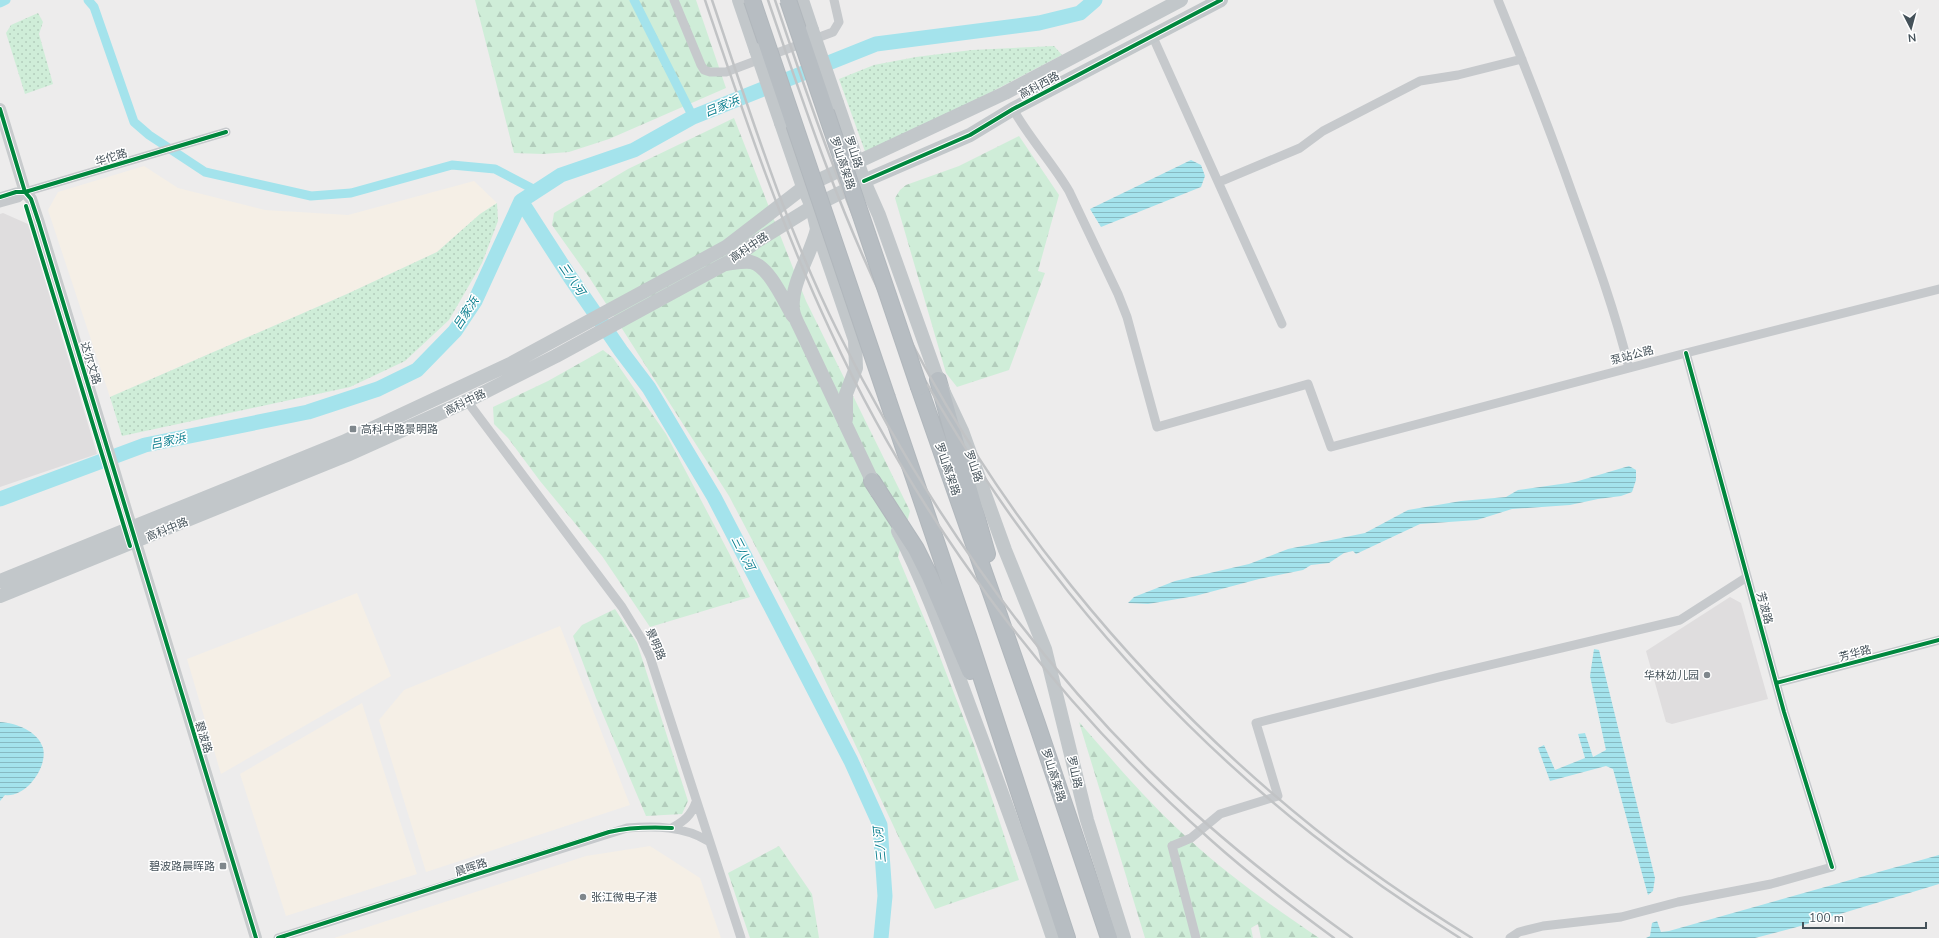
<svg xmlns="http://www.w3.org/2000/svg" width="1939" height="938" viewBox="0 0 1939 938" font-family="'Nunito Sans','Noto Sans SC',sans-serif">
	<defs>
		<pattern id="forest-firs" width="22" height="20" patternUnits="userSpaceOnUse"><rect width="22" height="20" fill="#cfedd8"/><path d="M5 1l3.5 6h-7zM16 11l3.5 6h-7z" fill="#b3cdbc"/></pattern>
		<pattern id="park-dots" width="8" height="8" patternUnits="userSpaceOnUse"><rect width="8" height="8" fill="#cfedd8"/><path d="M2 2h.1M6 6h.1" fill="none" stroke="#b3cdbc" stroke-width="1.8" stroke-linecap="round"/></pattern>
		<pattern id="water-rules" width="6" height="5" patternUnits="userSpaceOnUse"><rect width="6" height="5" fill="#a4e3ec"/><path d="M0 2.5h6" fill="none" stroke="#87bac2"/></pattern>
	</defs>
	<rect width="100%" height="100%" fill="#edecec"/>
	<path fill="#f5efe6" d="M 144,166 L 178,188 L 265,210 L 348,215 L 474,181 L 497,203 L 480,214 L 437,252 L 347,294 L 110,397 L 48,210 L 58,192 Z
		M 357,593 L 391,676 L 221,774 L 187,659 Z
		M 560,626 L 630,805 L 426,872 L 379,720 L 404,690 Z
		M 362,703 L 417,874 L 286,916 L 240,774 Z
		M 650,846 L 700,878 L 721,938 L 334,938 L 586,856 Z"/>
	<path fill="#dfddde" d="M 3,213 L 28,224 L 97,454 L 0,487 L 0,214 Z
		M 1730,597 L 1741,603 L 1768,699 L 1672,724 L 1666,722 L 1646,651 Z"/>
	<path fill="url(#forest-firs)" d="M 475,0 L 696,0 L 726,88 L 609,139 L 569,152 L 543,154 L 514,153 Z
		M 734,118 L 806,301 L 910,511 L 898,557 L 933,639 L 974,745 L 1019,880 L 935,909 L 901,842 L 816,661 L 729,496 L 589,277 L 552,225 L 554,213 L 628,169 Z
		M 1019,136 L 1059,195 L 1038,271 L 1045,273 L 1009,370 L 957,387 L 946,373 L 895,198 L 900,190 L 906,185 L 959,166 Z
		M 603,350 L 613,358 L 666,434 L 729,553 L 750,597 L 650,627 L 602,556 L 540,481 L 508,438 L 494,424 L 493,407 L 548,381 Z
		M 615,609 L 637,643 L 688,801 L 682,814 L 646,816 L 596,698 L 573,636 L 582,625 Z
		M 1079,722 C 1114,762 1151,806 1191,841 C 1229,876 1276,909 1319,938 L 1261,938 L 1258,924 L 1251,928 L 1253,938 L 1145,938 Z
		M 779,846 L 812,894 L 819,938 L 750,938 L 728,873 Z"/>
	<path fill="url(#park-dots)" d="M 38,13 L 43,22 L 39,34 L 53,84 L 25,94 L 6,33 L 11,25 Z
		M 1054,46 L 1062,55 L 867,157 L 839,79 L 874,65 L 916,57 L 972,50 Z
		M 497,203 L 498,221 L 482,263 L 449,320 L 405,361 L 350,387 L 122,436 L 110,397 L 347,294 L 437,252 L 480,214 Z"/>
	<path fill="url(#water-rules)" d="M 1191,160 L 1201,165 L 1205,176 L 1201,187 L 1101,227 L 1090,209 Z
		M 1629,466 L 1636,470 L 1636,480 L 1632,492 L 1621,496 L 1598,499 L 1570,505 L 1512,509 L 1477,520 L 1420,524 L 1356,554 L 1353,551 L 1344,553 L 1329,563 L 1311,565 L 1303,570 L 1259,579 L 1195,596 L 1148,604 L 1128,603 L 1134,597 L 1175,581 L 1249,564 L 1288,549 L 1365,533 L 1408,510 L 1461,501 L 1506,497 L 1518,490 L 1575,482 Z
		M 1594,649 L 1599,650 L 1655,878 L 1653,891 L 1648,895 L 1613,769 L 1606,766 L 1550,781 L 1538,748 L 1544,745 L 1555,770 L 1585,758 L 1578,734 L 1585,733 L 1593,757 L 1606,750 L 1590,676 Z
		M 0,722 C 16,723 38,731 43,748 C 48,767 26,798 5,795 L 0,801 Z
		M 1939,855 L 1939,884 L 1797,927 L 1755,938 L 1646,938 L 1650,936 L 1652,923 L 1657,921 L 1661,932 L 1669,931 Z"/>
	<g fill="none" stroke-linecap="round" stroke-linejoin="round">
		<path stroke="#a4e3ec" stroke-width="9" d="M 88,0 L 94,7 L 134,122 L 149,135 L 205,172 L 311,196 L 351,193 L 452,165 L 495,169 L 537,191
			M 634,0 L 693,117
			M 0,3 L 6,0"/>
		<path stroke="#a4e3ec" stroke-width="15" d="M 521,201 L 570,277 L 621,351 L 649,388 L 714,497 L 851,761 L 880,825 L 885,896 L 881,938
			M 0,499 L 145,445 L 308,412 L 378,389 L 417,370 L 455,331 L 475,301 L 521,201 L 561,175 L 634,150 L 693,117 L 876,44 L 1039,23 L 1080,13 L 1095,0"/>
		<g stroke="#b1b7bc" stroke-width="18">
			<path id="highway" d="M 938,380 L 987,554
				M 919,387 L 1037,724 L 1109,938
				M 887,398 L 968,636 L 1067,938
				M 872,481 L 916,549 L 930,577 L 970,671"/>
		</g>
		<path stroke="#c6c9cc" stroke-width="9" d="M 674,0 L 701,65 L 704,70 L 710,72 L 726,72 L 833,32 L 839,22 L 834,0
			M 1498,0 C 1525,66 1551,133 1575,201 C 1595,256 1615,311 1629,368
			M 1152,35 L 1282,324
			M 1013,109 C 1029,138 1052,162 1069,191 L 1118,294 L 1127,317 L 1157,427 L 1308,384 L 1331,447 L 1686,353 L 1939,289
			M 1219,182 L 1300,148 L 1323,131 L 1420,81 L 1458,75 L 1522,59
			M 0,197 L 16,192 L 25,192 L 226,132
			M 0,203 L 18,198 L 25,192
			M 467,401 L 622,607 L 641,638 L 650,657 L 741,938
			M 1776,683 L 1939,640
			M 672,828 C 684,821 691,816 696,802
			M 278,938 L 627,828 C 655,826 684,826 708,841
			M 1196,938 L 1172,846 L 1191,838 L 1220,814 L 1278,796 L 1256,723 L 1439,677 L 1680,620 L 1747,577
			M 1510,938 L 1519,932 L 1543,926 L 1621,917 L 1678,902 L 1771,884 L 1832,867 L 1784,712 L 1686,353"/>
		<path stroke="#c8cbcd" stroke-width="12" d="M 0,109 L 25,192 L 31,199 L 39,223 L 256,938"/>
		<path stroke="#c2c7ca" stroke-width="14" d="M 739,0 L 756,50
			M 802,0 L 812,30
			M 837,103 L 864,181 L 879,215 L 938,380 L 962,431 L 1005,550 L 1045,649 L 1087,820 L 1124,938
			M 781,123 L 802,184 L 812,207 L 817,229 L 855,340 L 856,368 L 846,394 L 846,419
			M 817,229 C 811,255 790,284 793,310 C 794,317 798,324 801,330 L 877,491
			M 726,264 C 734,263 743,261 751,262 C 769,266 784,301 793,316
			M 898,531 C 927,587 947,646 969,705 C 998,782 1027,860 1053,938
			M 0,581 L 343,442 L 512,363 L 726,247 L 804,187 L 1005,93 L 1181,0
			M 0,596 L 347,455 L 467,401 L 556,356 L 697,279 L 732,260 L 757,241 L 812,207 L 864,181 L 970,135 L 1013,109 L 1221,0"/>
		<use href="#highway" stroke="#b7bdc2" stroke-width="16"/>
		<path stroke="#c1c3c5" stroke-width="2.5" d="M 705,0 C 743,112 780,223 830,330 C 917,520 1055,703 1212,841 C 1251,876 1292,907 1334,938
			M 712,0 C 750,112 785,226 838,332 C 918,493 1022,644 1150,771 C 1212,833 1281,887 1352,938
			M 768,0 C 803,102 837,205 884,302 C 984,507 1134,694 1313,835 C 1360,872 1409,906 1460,938
			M 775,0 C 809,101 843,201 889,297 C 987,503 1136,685 1314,828 C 1364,868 1417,904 1472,938"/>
		<g stroke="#b1b7bc" stroke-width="18" stroke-linecap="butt">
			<path id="highway-bridge" d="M 752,0 L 887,398
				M 788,0 L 919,387"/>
		</g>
		<path stroke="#c2c7ca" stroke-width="14" d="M 812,30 L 837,103
			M 756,50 L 781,123"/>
		<use href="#highway-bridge" stroke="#b7bdc2" stroke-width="16"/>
		<g stroke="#fff" stroke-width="6">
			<path id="cycleway" d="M 0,109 L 25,192 L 31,199 L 39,223 L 256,938
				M 864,181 L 970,135 L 1013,109 L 1221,0
				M 0,197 L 16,192 L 25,192 L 226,132
				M 26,206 L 130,546
				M 1686,353 L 1784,712 L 1832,867
				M 1776,683 L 1939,640
				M 278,938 L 609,832 C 631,827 650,827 672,828"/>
		</g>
		<use href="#cycleway" stroke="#00873e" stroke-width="4"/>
	</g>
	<g fill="#7f878c" stroke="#fff" stroke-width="1.5">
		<rect x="349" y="425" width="8" height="8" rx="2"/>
		<circle cx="1707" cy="675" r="4"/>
		<rect x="219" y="862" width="8" height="8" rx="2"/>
		<circle cx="583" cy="897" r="4"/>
	</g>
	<g text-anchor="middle" stroke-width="3" stroke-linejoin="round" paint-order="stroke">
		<g font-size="11" fill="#445159" stroke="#fff">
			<text transform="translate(1039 85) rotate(-28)" y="4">高科西路</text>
			<text transform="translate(854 152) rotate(72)" y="4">罗山路</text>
			<text transform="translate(111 157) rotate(-17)" y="4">华佗路</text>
			<text transform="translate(843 163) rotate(71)" y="4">罗山高架路</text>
			<text transform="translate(749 247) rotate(-34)" y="4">高科中路</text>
			<text transform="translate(1632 355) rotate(-15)" y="4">泵站公路</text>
			<text transform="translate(91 363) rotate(73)" y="4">达尔文路</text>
			<text transform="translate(465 402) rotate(-26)" y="4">高科中路</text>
			<text transform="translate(974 466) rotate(71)" y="4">罗山路</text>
			<text transform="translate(948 469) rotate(71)" y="4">罗山高架路</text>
			<text transform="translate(167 529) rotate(-22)" y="4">高科中路</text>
			<text transform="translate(1765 608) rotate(75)" y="4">芳波路</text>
			<text transform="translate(656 644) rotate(67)" y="4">景明路</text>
			<text transform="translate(1855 653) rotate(-15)" y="4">芳华路</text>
			<text transform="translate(204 737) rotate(73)" y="4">碧波路</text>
			<text transform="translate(1075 772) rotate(77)" y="4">罗山路</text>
			<text transform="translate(1054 775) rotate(72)" y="4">罗山高架路</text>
			<text transform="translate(471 867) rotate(-18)" y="4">晨晖路</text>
		</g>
		<g font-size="11" fill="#445159" stroke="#fff" text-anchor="start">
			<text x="361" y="433">高科中路景明路</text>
			<text x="1699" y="679" text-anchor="end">华林幼儿园</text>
			<text x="215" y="870" text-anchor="end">碧波路晨晖路</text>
			<text x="591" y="901">张江微电子港</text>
		</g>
		<g font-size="12" font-style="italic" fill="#0b7f8f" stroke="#fff">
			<text transform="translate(722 106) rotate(-22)" y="4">吕家浜</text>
			<text transform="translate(572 279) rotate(56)" y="4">三八河</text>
			<text transform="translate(466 313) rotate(-57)" y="4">吕家浜</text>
			<text transform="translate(168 441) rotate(-12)" y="4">吕家浜</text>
			<text transform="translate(743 553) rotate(63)" y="4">三八河</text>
			<text transform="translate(880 845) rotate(-96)" y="4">三八河</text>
		</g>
	</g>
	<g transform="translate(1911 28) rotate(174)" stroke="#ffffff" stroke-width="3" paint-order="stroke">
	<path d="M0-3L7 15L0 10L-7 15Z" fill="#445159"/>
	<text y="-6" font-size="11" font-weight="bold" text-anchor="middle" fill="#445159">N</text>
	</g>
	<path d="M1803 922v6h123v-6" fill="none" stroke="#445159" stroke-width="2"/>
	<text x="1809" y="922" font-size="12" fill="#445159" stroke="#ffffff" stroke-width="3" paint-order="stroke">100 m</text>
</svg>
